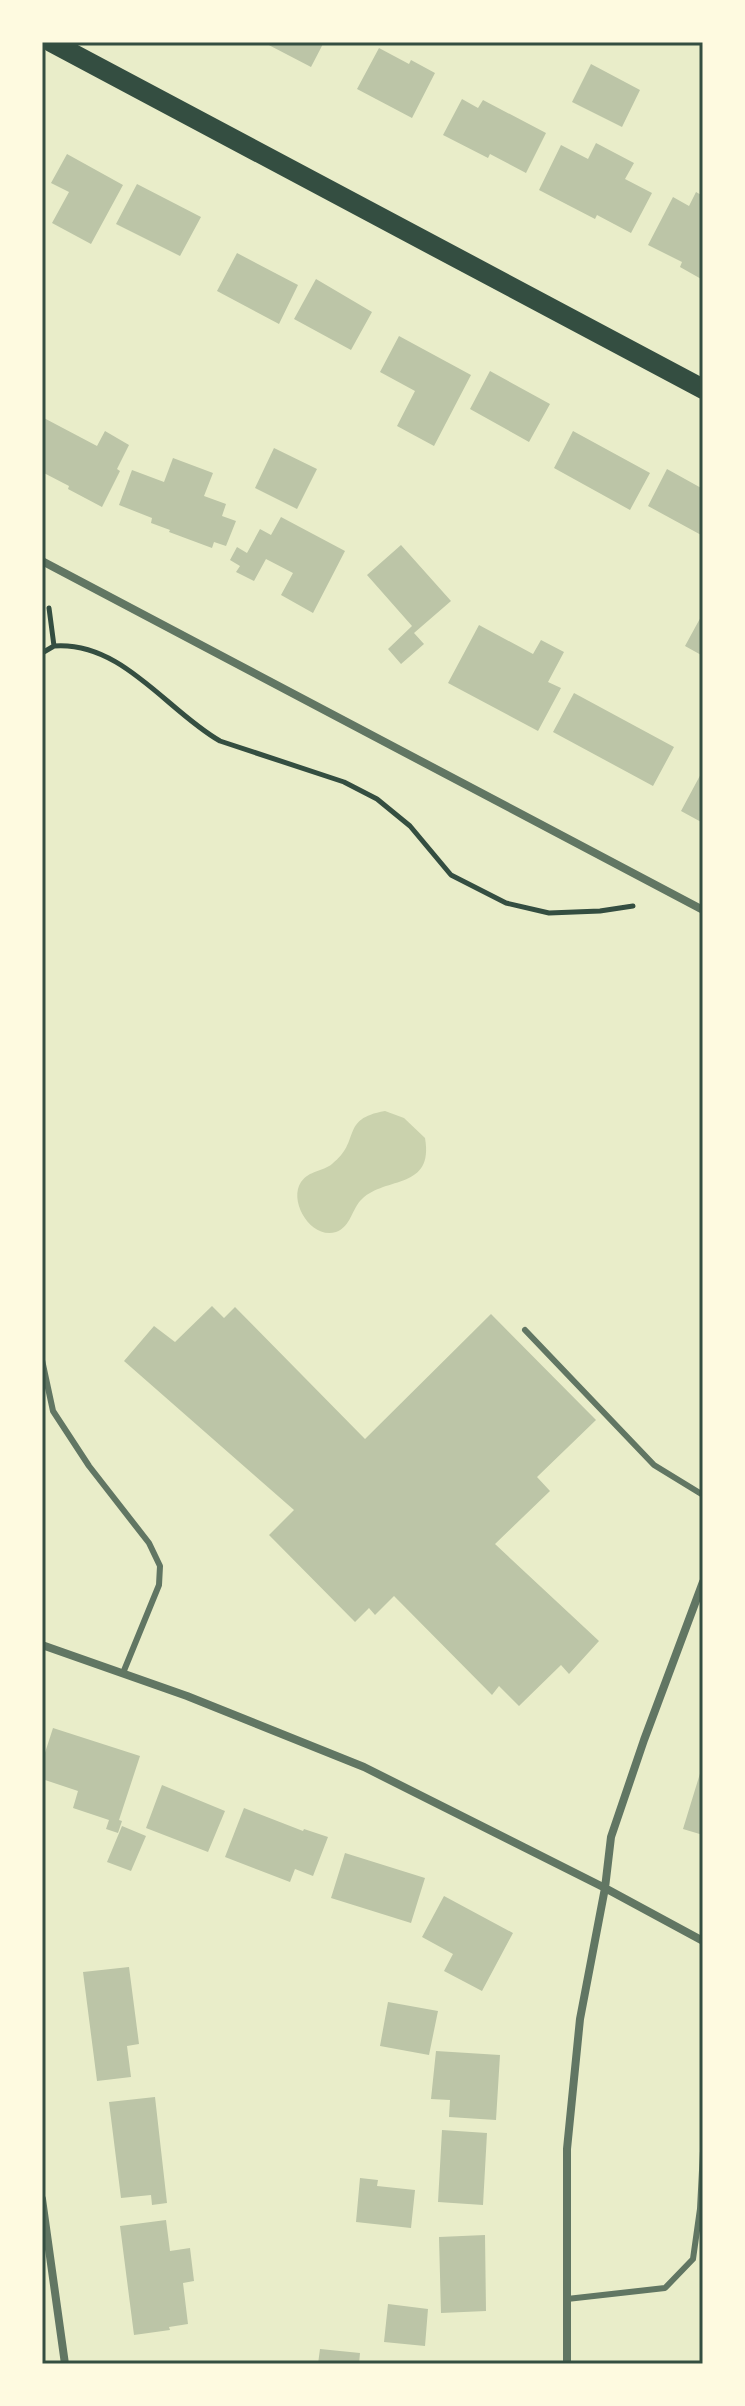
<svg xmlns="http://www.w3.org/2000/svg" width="745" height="2406" viewBox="0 0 745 2406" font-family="'Alegreya Sans',sans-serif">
	<rect width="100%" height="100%" fill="#e9edc9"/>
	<path fill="#cad2ad" d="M 385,1111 L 404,1118 L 425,1138 C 434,1190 386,1176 362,1199 C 352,1208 351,1227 336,1232 C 311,1240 288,1201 301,1182 C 310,1170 322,1172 332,1164 C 362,1141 339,1119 385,1111 Z"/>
	<path fill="#bcc5a7" d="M 263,42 L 324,42 L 311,67 Z
		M 379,48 L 409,64 L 411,60 L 435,73 L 412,118 L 357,89 Z
		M 591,64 L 640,90 L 622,127 L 572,102 Z
		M 462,99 L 478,108 L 483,100 L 546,133 L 526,173 L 490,154 L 488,158 L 443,135 Z
		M 596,143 L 634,163 L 625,179 L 652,193 L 631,233 L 597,215 L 595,219 L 539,190 L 561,145 L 588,159 Z
		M 67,154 L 123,185 L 91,244 L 52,223 L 69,192 L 51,183 Z
		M 137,184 L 201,217 L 180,256 L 116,224 Z
		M 696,192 L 703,196 L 703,280 L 680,267 L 682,262 L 648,245 L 673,197 L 689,206 Z
		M 237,253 L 298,285 L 279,324 L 217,291 Z
		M 316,279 L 372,312 L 351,350 L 294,319 Z
		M 399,336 L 471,375 L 434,446 L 397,426 L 415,391 L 380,372 Z
		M 490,371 L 550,404 L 529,442 L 470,409 Z
		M 42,417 L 97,446 L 105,431 L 129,445 L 117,469 L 120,471 L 102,507 L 68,489 L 69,486 L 42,472 Z
		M 573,431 L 650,473 L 630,510 L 554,468 Z
		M 274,448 L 317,469 L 297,509 L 255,488 Z
		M 173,458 L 213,473 L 204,496 L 226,504 L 222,516 L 236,521 L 226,546 L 214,542 L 212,548 L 169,532 L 170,530 L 151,523 L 152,518 L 119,505 L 132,470 L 164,482 Z
		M 667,469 L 703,489 L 703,536 L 648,506 Z
		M 281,517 L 345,551 L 313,613 L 281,595 L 293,573 L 266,559 L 254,581 L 236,572 L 240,566 L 230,560 L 237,547 L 247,553 L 260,529 L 271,535 Z
		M 401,545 L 451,601 L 414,633 L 424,644 L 401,664 L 388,649 L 412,626 L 367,575 Z
		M 703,613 L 703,656 L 685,646 Z
		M 479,625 L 533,654 L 541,640 L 564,652 L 548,682 L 561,688 L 538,731 L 448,683 Z
		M 574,693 L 674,747 L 653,786 L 553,732 Z
		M 703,770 L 703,823 L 681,811 Z
		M 212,1306 L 224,1318 L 235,1307 L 365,1439 L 491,1314 L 596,1420 L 537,1477 L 550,1491 L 495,1544 L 599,1641 L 569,1674 L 561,1665 L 519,1706 L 499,1686 L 492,1695 L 394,1596 L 375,1615 L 369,1608 L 355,1622 L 269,1535 L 294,1510 L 124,1361 L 154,1326 L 175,1342 Z
		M 53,1728 L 140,1756 L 119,1820 L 122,1821 L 118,1833 L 106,1829 L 109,1820 L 73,1808 L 78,1791 L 42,1779 L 42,1762 Z
		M 702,1767 L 703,1767 L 703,1835 L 683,1829 Z
		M 162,1785 L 225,1811 L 208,1852 L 146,1828 Z
		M 244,1808 L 303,1831 L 304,1829 L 328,1837 L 313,1876 L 295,1869 L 290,1882 L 225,1857 Z
		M 122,1826 L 146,1836 L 131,1871 L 107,1862 Z
		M 345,1853 L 425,1878 L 411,1923 L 331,1898 Z
		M 444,1896 L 513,1933 L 482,1991 L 444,1971 L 453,1954 L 422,1937 Z
		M 129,1967 L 139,2044 L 127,2046 L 131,2077 L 97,2081 L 83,1972 Z
		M 388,2002 L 438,2011 L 429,2055 L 380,2046 Z
		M 436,2051 L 500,2055 L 496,2120 L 449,2117 L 450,2100 L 431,2099 Z
		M 155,2097 L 167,2203 L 152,2205 L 151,2195 L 121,2198 L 109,2102 Z
		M 442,2130 L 487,2133 L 483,2205 L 438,2202 Z
		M 360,2178 L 378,2180 L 377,2186 L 415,2190 L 411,2228 L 356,2222 Z
		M 166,2220 L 170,2251 L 190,2248 L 194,2281 L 183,2283 L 188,2324 L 169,2327 L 170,2330 L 134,2335 L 120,2226 Z
		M 485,2235 L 486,2311 L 441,2313 L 439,2237 Z
		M 388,2304 L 428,2309 L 425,2346 L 384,2342 Z
		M 320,2349 L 360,2353 L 359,2364 L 318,2364 Z"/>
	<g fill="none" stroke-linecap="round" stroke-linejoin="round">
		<path stroke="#344e41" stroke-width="5" d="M 54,646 C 122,641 167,711 220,741 L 344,782 L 377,799 L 410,826 L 451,875 L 506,903 L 549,913 L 600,911 L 633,906
			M 42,653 L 54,646 L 49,608"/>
		<path stroke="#617663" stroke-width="6" d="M 525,1330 L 654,1465 L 703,1495
			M 42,1360 L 53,1411 L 89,1466 L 149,1543 L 160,1566 L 159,1585 L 123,1673
			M 567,2299 L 665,2288 L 693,2259 L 700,2209 L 703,2151"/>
		<path stroke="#617663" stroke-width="8" d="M 42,561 L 703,910
			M 42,1645 L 187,1696 L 364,1767 L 605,1888 L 703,1941
			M 42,2199 L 65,2364
			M 567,2364 L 567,2149 L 580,2019 L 605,1888 L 611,1837 L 644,1740 L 703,1582"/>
		<path stroke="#344e41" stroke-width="20" d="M 51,42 L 703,389"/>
	</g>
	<rect width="745" height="2406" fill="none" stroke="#fefae0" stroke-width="88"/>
	<rect x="44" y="44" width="657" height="2318" fill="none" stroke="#344e41" stroke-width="3"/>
</svg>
